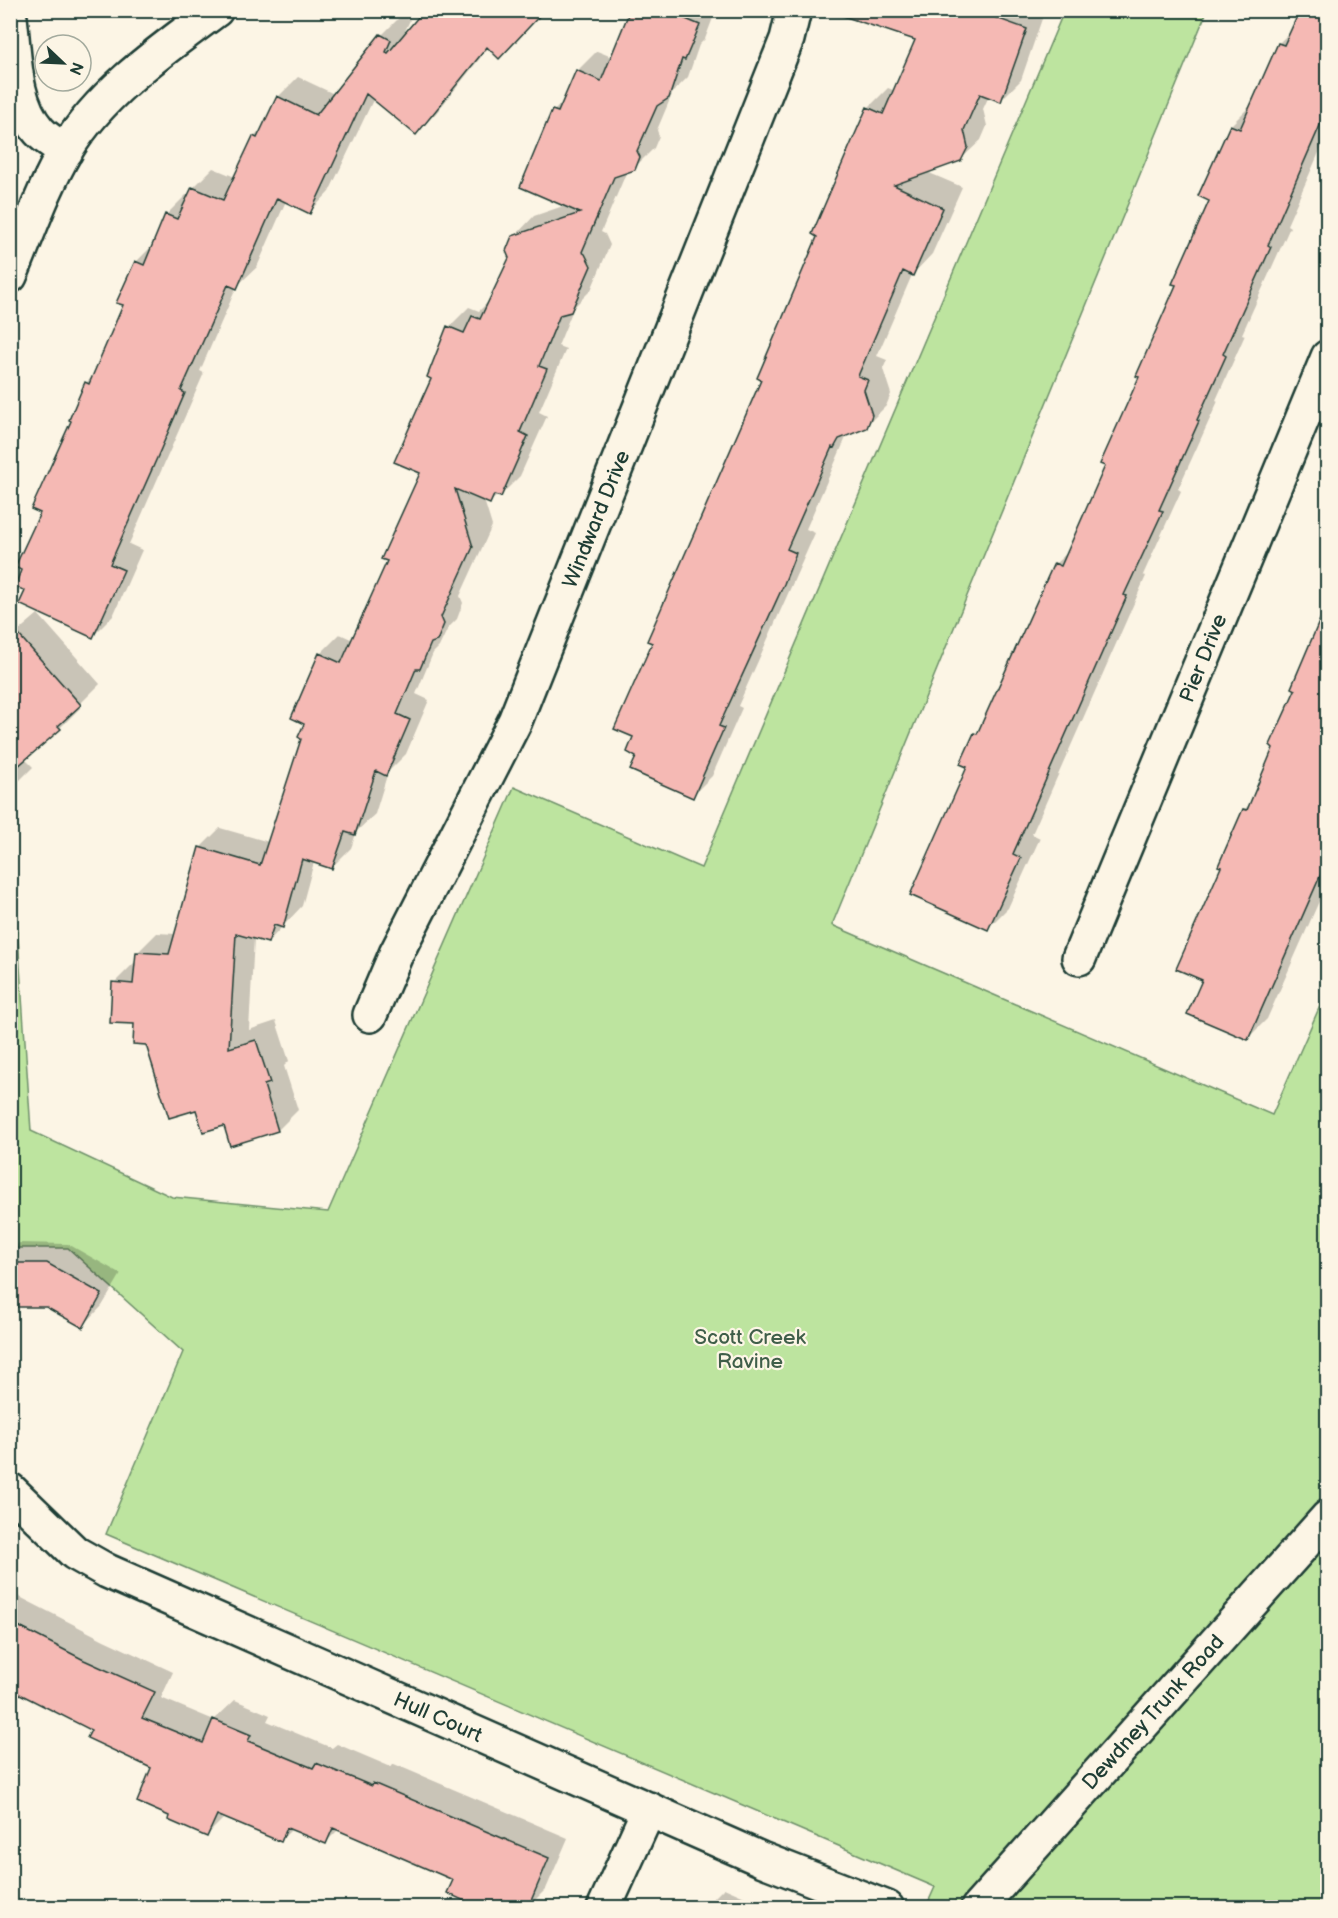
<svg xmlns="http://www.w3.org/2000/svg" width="1338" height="1918" viewBox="0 0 1338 1918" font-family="'Balsamiq Sans',sans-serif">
	<rect width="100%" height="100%" fill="#fcf5e5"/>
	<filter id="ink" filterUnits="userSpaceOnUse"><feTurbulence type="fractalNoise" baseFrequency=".0167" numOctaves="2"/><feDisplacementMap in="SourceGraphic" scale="12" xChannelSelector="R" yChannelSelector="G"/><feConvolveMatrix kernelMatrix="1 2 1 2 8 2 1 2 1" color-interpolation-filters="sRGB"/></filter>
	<g filter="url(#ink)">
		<path fill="#bde49f" stroke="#6e906a" stroke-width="1.5" d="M 1064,11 L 1207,11 L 832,925 L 1272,1115 L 1327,990 L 1327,1907 L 926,1907 L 935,1887 L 106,1534 L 183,1352 L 68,1248 L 11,1248 L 11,894 L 15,892 L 31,1131 L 172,1197 L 328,1212 L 514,787 L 701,868 Z"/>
		<path fill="#0003" d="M 632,10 L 716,10 L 705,39 L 699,45 L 688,77 L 673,92 L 657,130 L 659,136 L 654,148 L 634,168 L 627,171 L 601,232 L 605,234 L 610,245 L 591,290 L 574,307 L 558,346 L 566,349 L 539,412 L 547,416 L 520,476 L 500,496 L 498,495 L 490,502 L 484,500 L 492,526 L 460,596 L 463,603 L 457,619 L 448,628 L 439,647 L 433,653 L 416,694 L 429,700 L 406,754 L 388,772 L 375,814 L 357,831 L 351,848 L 331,868 L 314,862 L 302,906 L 268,942 L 254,938 L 249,1030 L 276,1021 L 289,1061 L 284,1066 L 298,1110 L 278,1130 L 231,1145 L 225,1124 L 196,1108 L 147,1044 L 114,983 L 134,963 L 136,963 L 137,953 L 157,933 L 176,934 L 200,848 L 220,828 L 269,842 L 303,738 L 320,654 L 340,634 L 353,640 L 389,560 L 422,473 L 433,378 L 449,327 L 469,307 L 479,311 L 492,298 L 511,258 L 514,237 L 534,216 L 566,205 L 554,111 L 565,99 L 577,71 L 597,51 L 612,57 Z
			M 909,10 L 1045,10 L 1021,80 L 1001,100 L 989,96 L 983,109 L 987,126 L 981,140 L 960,160 L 927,172 L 962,187 L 932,254 L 912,275 L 877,356 L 887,360 L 883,369 L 891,394 L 886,406 L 866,426 L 848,433 L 806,529 L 815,533 L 738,706 L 742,708 L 712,776 L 692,796 L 638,756 L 635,737 L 654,642 L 763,379 L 868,108 L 888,88 L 895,91 L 917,40 Z
			M 1328,10 L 1328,129 L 1324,138 L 1325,139 L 1287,225 L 1290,227 L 1242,334 L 1245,335 L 1216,400 L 1218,401 L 1178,489 L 1181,491 L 1143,575 L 1146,576 L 1032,834 L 1040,838 L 1008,908 L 988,928 L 969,766 L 976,734 L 982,728 L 1055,564 L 1070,550 L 1107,465 L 1211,200 L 1231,125 L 1251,105 L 1279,43 L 1293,29 Z
			M 402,15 L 410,20 L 405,31 L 409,34 L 489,47 L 436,113 L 416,133 L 374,98 L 329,192 L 310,212 L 286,201 L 257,267 L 237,286 L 200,371 L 204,373 L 129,544 L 142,550 L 113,616 L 93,636 L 27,590 L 42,512 L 86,383 L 95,374 L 125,305 L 136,262 L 154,244 L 166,215 L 186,195 L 189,196 L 193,188 L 213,168 L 235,177 L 254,137 L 263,128 L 278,97 L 298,77 L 334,94 L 382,35 Z
			M 38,614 L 100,684 L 78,706 L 80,708 L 60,728 L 25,759 L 33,767 L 10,790 L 10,638 Z
			M 1328,636 L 1328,881 L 1267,1019 L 1247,1039 L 1204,980 L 1223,866 L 1244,810 L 1252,802 Z
			M 19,1243 L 68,1244 L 121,1274 L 102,1306 L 83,1326 L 46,1306 L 10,1305 L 10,1252 Z
			M 10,1592 L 104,1640 L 173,1672 L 161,1698 L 214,1720 L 235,1700 L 270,1715 L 267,1721 L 332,1748 L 337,1744 L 391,1767 L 394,1764 L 568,1838 L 546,1889 L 527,1908 L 455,1879 L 339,1829 L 326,1842 L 292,1829 L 281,1840 L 225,1817 L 207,1835 L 171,1815 L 153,1768 L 93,1729 L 10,1687 Z
			M 724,1888 L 770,1908 L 704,1908 Z"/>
		<path fill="#f5b9b4" stroke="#1f3d34" stroke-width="1.5" d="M 424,10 L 545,10 L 499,59 L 487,47 L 416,135 L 366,94 L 310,214 L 277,198 L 237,289 L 228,285 L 181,391 L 185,393 L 157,458 L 110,564 L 124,570 L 93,638 L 19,604 L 25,591 L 15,586 L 21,570 L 15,567 L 40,513 L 31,509 L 71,421 L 69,420 L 85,382 L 89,384 L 123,305 L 116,303 L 135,261 L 144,265 L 165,214 L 177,219 L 192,187 L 223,200 L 253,136 L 257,138 L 277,96 L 316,115 L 380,34 L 391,40 L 386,52 L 388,53 Z
			M 630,10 L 664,10 L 700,25 L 685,60 L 682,59 L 669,98 L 657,106 L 637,151 L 640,157 L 635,170 L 614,177 L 582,252 L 585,254 L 591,266 L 571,312 L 560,315 L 539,366 L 547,369 L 520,432 L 528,436 L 501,497 L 494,495 L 490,504 L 455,489 L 473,547 L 441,617 L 444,624 L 437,641 L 431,643 L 420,669 L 416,669 L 397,714 L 410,720 L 386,776 L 376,771 L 355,835 L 345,832 L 332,869 L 302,859 L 283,928 L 274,925 L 268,943 L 236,934 L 229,1048 L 256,1040 L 270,1083 L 264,1085 L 278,1131 L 230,1146 L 224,1126 L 203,1132 L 196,1110 L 169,1118 L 146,1045 L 133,1044 L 134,1024 L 110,1023 L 112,982 L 133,984 L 136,952 L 169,954 L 199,847 L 260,865 L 301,739 L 298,737 L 304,724 L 291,718 L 319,653 L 341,663 L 387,561 L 381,559 L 420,473 L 394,462 L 431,379 L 427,377 L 447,326 L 464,333 L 472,316 L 480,319 L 509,258 L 506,251 L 512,236 L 580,213 L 520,187 L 552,110 L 558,112 L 576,70 L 601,81 Z
			M 844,10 L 974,10 L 1027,29 L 1001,102 L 980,94 L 964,130 L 968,147 L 961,161 L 894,185 L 943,208 L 913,276 L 903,271 L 858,376 L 868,380 L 864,390 L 872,415 L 867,428 L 839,439 L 834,448 L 832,447 L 787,549 L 796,553 L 784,584 L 719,726 L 724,728 L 693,798 L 630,770 L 636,757 L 627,752 L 633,737 L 614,729 L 652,643 L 647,641 L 761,380 L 757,378 L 817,237 L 812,234 L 849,148 L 867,107 L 883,114 L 915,40 L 843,16 Z
			M 1300,10 L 1328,10 L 1328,107 L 1268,245 L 1271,247 L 1223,354 L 1226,356 L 1197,420 L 1199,421 L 1159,510 L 1163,511 L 1124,595 L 1127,596 L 1013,854 L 1021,858 L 988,930 L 910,895 L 967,767 L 960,764 L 974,733 L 977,734 L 1054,563 L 1061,566 L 1105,466 L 1100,464 L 1139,377 L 1136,376 L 1176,285 L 1172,284 L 1209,201 L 1198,196 L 1230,125 L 1240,129 L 1278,43 L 1284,45 Z
			M 1327,603 L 1328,858 L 1248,1040 L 1187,1014 L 1202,980 L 1176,969 L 1221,867 L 1218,866 L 1243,809 L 1247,810 L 1273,748 L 1270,745 L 1295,690 L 1291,688 Z
			M 10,625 L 81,705 L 58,726 L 61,729 L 10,773 Z
			M 10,1263 L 47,1263 L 102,1294 L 83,1328 L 46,1307 L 10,1307 Z
			M 10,1622 L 84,1660 L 155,1692 L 142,1718 L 203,1743 L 213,1719 L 251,1735 L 248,1741 L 313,1768 L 316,1763 L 372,1786 L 373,1783 L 549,1858 L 528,1908 L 519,1908 L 503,1900 L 490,1908 L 480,1908 L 447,1893 L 453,1880 L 333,1828 L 326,1844 L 287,1828 L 281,1842 L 217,1815 L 207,1837 L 168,1820 L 169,1816 L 137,1802 L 151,1768 L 87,1738 L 91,1730 L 10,1689 Z"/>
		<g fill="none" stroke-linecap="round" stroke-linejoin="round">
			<g stroke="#1f3d34" stroke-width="38">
				<path id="street" d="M 10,18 C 15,55 13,102 39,131 C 46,139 57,145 66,151
					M 10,276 C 28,234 43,189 66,150 C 101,92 162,50 216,10
					M 1079,958 L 1328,357
					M 370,1015 L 396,954 L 515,721 L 787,39 L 794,10
					M 10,1490 L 75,1553 L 107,1571 L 761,1859 L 887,1908
					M 604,1908 L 649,1809"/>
			</g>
			<g stroke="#1f3d34" stroke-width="38">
				<path id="secondary" d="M 978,1908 L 1328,1517"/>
			</g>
			<use href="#street" stroke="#fcf5e5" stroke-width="33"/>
			<use href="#secondary" stroke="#fcf5e5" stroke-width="33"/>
		</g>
	</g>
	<g text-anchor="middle" stroke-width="4.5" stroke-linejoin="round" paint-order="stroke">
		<g font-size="21" fill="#1f3d34" stroke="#fcf5e5">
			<text transform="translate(596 519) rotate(-68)" y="7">Windward Drive</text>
			<text transform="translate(1203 658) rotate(-68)" y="7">Pier Drive</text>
			<text transform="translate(1153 1712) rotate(-48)" y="7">Dewdney Trunk Road</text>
			<text transform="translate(438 1717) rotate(24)" y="7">Hull Court</text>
		</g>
		<g font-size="21" fill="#3f5e49" stroke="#fcf5e5">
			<text x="750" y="1344">Scott Creek<tspan x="750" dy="24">Ravine</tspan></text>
		</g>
	</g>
	<rect width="1338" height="1918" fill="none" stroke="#fcf5e5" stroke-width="36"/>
	<rect x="18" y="18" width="1302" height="1882" fill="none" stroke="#1f3d34" stroke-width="2" filter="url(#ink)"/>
	<g transform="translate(63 63) rotate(113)"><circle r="28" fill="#fcf5e5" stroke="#a4ab9e" stroke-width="1.5"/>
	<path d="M0-4.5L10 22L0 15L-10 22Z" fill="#1f3d34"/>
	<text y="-9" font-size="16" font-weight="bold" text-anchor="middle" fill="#1f3d34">N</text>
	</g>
</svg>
